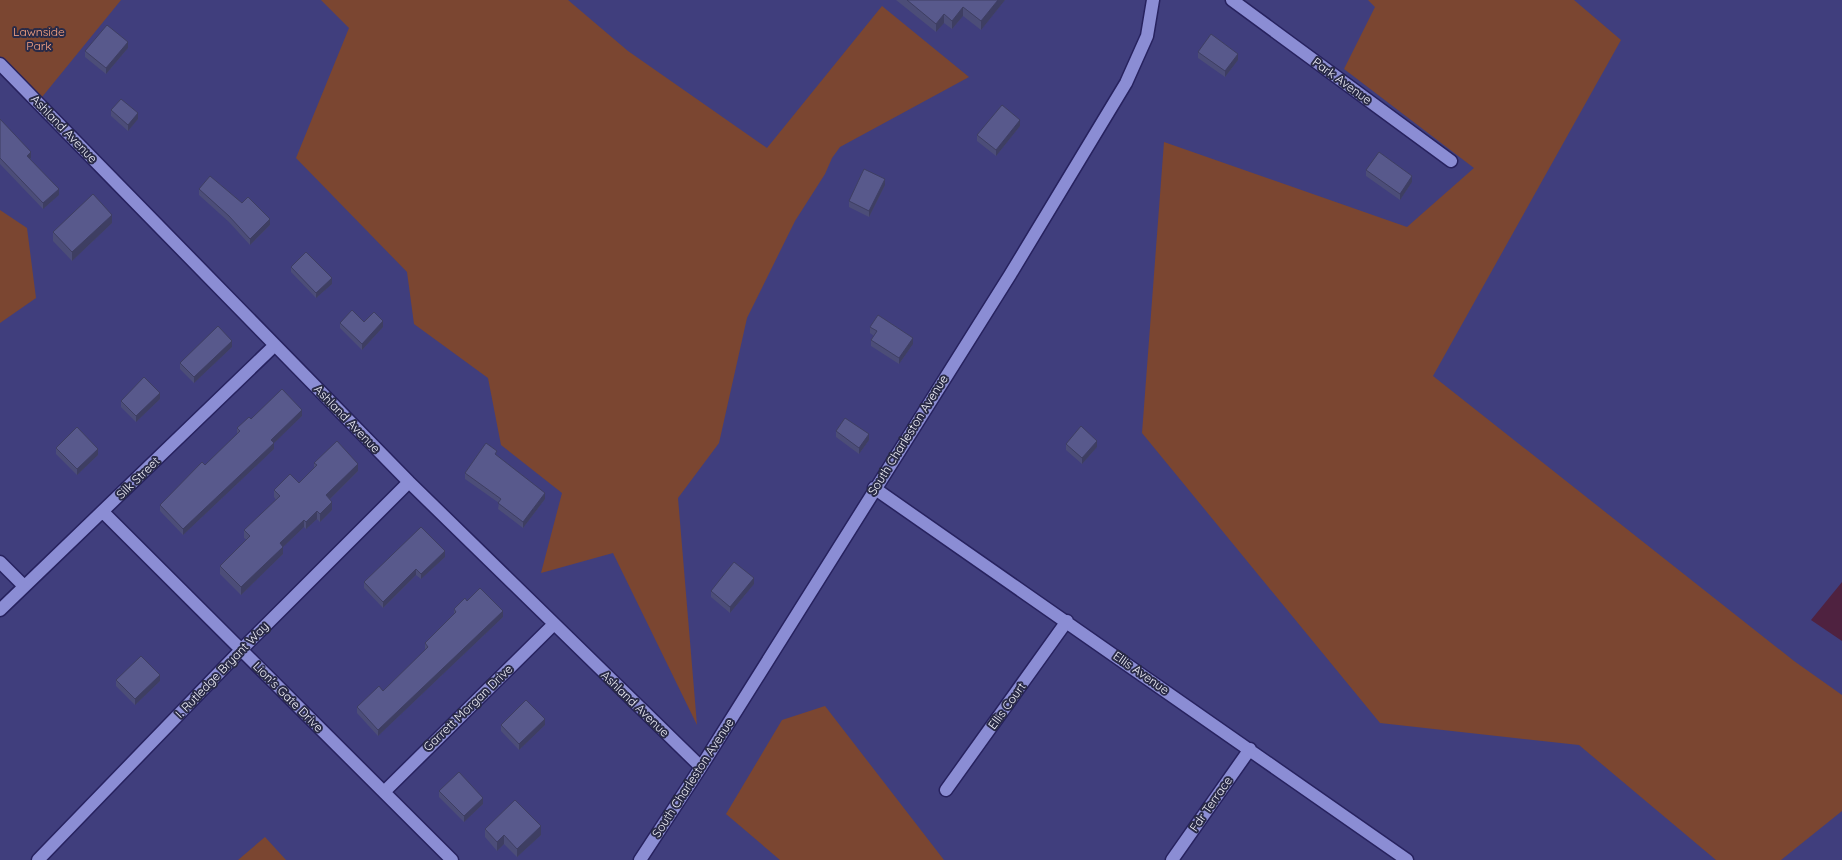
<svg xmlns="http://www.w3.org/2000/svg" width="1842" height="860" viewBox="0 0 1842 860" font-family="Quicksand,sans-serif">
	<rect width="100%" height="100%" fill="#403e7d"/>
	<path fill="#7b4631" d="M 0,0 L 121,0 L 38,102 L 0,63 Z
		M 321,0 L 568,0 L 628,51 L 767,148 L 882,6 L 969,77 L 840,147 L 832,158 L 825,174 L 795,221 L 747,318 L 719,443 L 678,498 L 697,725 L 613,553 L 541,573 L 562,493 L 501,445 L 488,378 L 414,324 L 407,272 L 296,158 L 349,28 Z
		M 1368,0 L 1574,0 L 1621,40 L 1433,376 L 1794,661 L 1842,695 L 1842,811 L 1781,860 L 1716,860 L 1579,745 L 1380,723 L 1142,433 L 1164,142 L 1407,227 L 1474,168 L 1344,69 L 1375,7 Z
		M 0,210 L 27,228 L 36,298 L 0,323 Z
		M 825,706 L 944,860 L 780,860 L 726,814 L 782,720 Z
		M 265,837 L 286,860 L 238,860 Z"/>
	<path fill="#4f2240" d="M 1842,582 L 1842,641 L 1811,620 Z"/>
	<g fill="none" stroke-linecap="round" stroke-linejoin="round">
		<g stroke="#27225f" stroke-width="15">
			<path id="minor" d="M 1232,0 L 1451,161
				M 0,64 L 409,482 L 701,767
				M 874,488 L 1407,860
				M 103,512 L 452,860
				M 0,562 L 24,586
				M 0,610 L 275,345
				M 946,790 L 1067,621
				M 384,792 L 553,625
				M 38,860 L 241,650 L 409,482
				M 640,860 L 701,767 L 1010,275 L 1126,83 L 1147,36 L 1153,0
				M 1172,860 L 1250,749"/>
		</g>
		<use href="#minor" stroke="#8b8dd4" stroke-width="12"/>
	</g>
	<path fill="#4c4d78" d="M 896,0 L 1005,0 L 981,30 L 963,16 L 952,29 L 944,23 L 936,32 Z
		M 128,48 L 106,74 L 85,57 L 85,51 Z
		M 1198,52 L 1238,60 L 1225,77 L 1198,58 Z
		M 111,110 L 138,119 L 128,131 L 111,116 Z
		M 0,119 L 31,158 L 30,159 L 59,195 L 43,209 L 0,164 Z
		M 1020,126 L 996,156 L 977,141 L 977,135 Z
		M 1366,170 L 1412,182 L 1400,200 L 1366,176 Z
		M 885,185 L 869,217 L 849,207 L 849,201 Z
		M 199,189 L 242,203 L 270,225 L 250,245 L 229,222 L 199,195 Z
		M 112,223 L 72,261 L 53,241 L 53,232 Z
		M 291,267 L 332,284 L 316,298 L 291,272 Z
		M 364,322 L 383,327 L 362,350 L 340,328 L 340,323 Z
		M 870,327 L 913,344 L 899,364 L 871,346 L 871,340 L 874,336 L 870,333 Z
		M 232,347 L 194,383 L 180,369 L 180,363 Z
		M 160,399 L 136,422 L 121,407 L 121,401 Z
		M 302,416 L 274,443 L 274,449 L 183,535 L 160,511 L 160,505 L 205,465 L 237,434 L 237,428 L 251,419 Z
		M 836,431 L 869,440 L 859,454 L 836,437 Z
		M 1066,444 L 1097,447 L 1082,464 L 1066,450 Z
		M 56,448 L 98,455 L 77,475 L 56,454 Z
		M 497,456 L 545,499 L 523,528 L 498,509 L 499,503 L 465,479 L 465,473 Z
		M 314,463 L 358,471 L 330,499 L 332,510 L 320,522 L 317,519 L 306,529 L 304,527 L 283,547 L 283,554 L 241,595 L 220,574 L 220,566 L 247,540 L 244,538 L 244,530 L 276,500 L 274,497 L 274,490 L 299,483 L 314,468 Z
		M 445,557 L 421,579 L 416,575 L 383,608 L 364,588 L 364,582 Z
		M 754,584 L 730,613 L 711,597 L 711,591 Z
		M 467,601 L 503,617 L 378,736 L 357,713 L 357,707 L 383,691 L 425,650 L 425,643 L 454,615 L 454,609 Z
		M 116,680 L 160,681 L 135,705 L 116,686 Z
		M 501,725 L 545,725 L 519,750 L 501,731 Z
		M 439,791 L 483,804 L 464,822 L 439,797 Z
		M 485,829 L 541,835 L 517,857 L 504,844 L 497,851 L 485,837 Z"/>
	<path fill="#3e3e62" d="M 998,0 L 1005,0 L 981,30 L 981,21 Z
		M 963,7 L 963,16 L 952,29 L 952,21 Z
		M 944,14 L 944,23 L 936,32 L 936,24 Z
		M 128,42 L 128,48 L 106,74 L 106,68 Z
		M 1238,54 L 1238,60 L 1225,77 L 1225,71 Z
		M 138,113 L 138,119 L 128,131 L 128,125 Z
		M 1020,120 L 1020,126 L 996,156 L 996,150 Z
		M 31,152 L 31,158 L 27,162 L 27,156 Z
		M 1412,176 L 1412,182 L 1400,200 L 1400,194 Z
		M 885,179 L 885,185 L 869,217 L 869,211 Z
		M 59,189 L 59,195 L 43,209 L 43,203 Z
		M 112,215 L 112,223 L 72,261 L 72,252 Z
		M 270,219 L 270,225 L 250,245 L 250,239 Z
		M 332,278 L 332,284 L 316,298 L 316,293 Z
		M 383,321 L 383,327 L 362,350 L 362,344 Z
		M 913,338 L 913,344 L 899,364 L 899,358 Z
		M 232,341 L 232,347 L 194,383 L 194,377 Z
		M 160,393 L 160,399 L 136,422 L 136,416 Z
		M 302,410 L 302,416 L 271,446 L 271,440 Z
		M 869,434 L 869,440 L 859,454 L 859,448 Z
		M 1097,441 L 1097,447 L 1082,464 L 1082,458 Z
		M 274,443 L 274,449 L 183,535 L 183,529 Z
		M 98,449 L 98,455 L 77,475 L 77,469 Z
		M 358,464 L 358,471 L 326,503 L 326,495 Z
		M 545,493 L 545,499 L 523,528 L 523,522 Z
		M 332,502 L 332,510 L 320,522 L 320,514 Z
		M 317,511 L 317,519 L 306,529 L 306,522 Z
		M 304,520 L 304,527 L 283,547 L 283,554 L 241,595 L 241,587 L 280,543 Z
		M 445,551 L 445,557 L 421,579 L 421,574 Z
		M 416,569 L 416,575 L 383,608 L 383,602 Z
		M 754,578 L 754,584 L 730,613 L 730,607 Z
		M 503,611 L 503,617 L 378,736 L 378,730 Z
		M 160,675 L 160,681 L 135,705 L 135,699 Z
		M 545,719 L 545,725 L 519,750 L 519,744 Z
		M 483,798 L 483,804 L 464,822 L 464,816 Z
		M 541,826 L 541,835 L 517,857 L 517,849 Z
		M 504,835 L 504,844 L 497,851 L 497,842 Z"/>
	<path fill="#58598c" stroke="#3e3e62" d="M 907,0 L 998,0 L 981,21 L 963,7 L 952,21 L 944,14 L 936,24 Z
		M 107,25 L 128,42 L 106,68 L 85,51 Z
		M 1211,34 L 1238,54 L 1225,71 L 1198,52 Z
		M 121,99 L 138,113 L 128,125 L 111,110 Z
		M 1002,105 L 1020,120 L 996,150 L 977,135 Z
		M 0,119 L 31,152 L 27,156 L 59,189 L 43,203 L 0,158 Z
		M 1379,152 L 1412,176 L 1400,194 L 1366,170 Z
		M 864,169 L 885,179 L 869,211 L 849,201 Z
		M 210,176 L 242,203 L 248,197 L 270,219 L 250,239 L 229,216 L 199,189 Z
		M 93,194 L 112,215 L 72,252 L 53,232 Z
		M 306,252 L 332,278 L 316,293 L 291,267 Z
		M 352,310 L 364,322 L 374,312 L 383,321 L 362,344 L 340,323 Z
		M 878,315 L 913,338 L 899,358 L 871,340 L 877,331 L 870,327 Z
		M 218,326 L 232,341 L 194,377 L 180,363 Z
		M 144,377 L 160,393 L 136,416 L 121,401 Z
		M 282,389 L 302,410 L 271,440 L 274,443 L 183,529 L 160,505 L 202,462 L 205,465 L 240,431 L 237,428 L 249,417 L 251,419 Z
		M 845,418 L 869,434 L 859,448 L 836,431 Z
		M 1081,426 L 1097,441 L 1082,458 L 1066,444 Z
		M 77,427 L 98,449 L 77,469 L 56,448 Z
		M 337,441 L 358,464 L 326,495 L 332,502 L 320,514 L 317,511 L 306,522 L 304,520 L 280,543 L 283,547 L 241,587 L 220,566 L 250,536 L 244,530 L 280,496 L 274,490 L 290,474 L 299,483 L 317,465 L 314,463 Z
		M 486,443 L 497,451 L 495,454 L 545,493 L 523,522 L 498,503 L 501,499 L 465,473 Z
		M 421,527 L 445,551 L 421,574 L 416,569 L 383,602 L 364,582 Z
		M 734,562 L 754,578 L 730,607 L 711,591 Z
		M 480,588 L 503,611 L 378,730 L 357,707 L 379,686 L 383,691 L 428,647 L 425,643 L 456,612 L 454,609 L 465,598 L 467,601 Z
		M 141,656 L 160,675 L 135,699 L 116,680 Z
		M 526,700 L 545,719 L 519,744 L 501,725 Z
		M 459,772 L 483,798 L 464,816 L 439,791 Z
		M 515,800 L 541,826 L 517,849 L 504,835 L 497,842 L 485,829 Z"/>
	<g text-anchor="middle" stroke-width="4" stroke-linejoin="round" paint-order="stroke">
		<g font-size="12" fill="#fba685" stroke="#292a47">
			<text x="39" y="36">Lawnside<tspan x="39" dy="14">Park</tspan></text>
		</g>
		<g font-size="12" fill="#f1f1f9" stroke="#292a47">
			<text transform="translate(1342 81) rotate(36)" y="4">Park Avenue</text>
			<text transform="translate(64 129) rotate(46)" y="4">Ashland Avenue</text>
			<text transform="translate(347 419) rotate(46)" y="4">Ashland Avenue</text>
			<text transform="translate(908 435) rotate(-58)" y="4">South Charleston Avenue</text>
			<text transform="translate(138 478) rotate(-44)" y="4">Silk Street</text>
			<text transform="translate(222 670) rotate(-46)" y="4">I. Rutledge Bryant Way</text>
			<text transform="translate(1141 673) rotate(35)" y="4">Ellis Avenue</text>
			<text transform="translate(288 697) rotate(45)" y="4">Lion's Gate Drive</text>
			<text transform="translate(635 704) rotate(44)" y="4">Ashland Avenue</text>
			<text transform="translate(1007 706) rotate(-54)" y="4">Ellis Court</text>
			<text transform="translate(468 708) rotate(-44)" y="4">Garrett Morgan Drive</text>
			<text transform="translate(693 778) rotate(-57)" y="4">South Charleston Avenue</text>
			<text transform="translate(1211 804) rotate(-55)" y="4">Fdr Terrace</text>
		</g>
	</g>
</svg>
